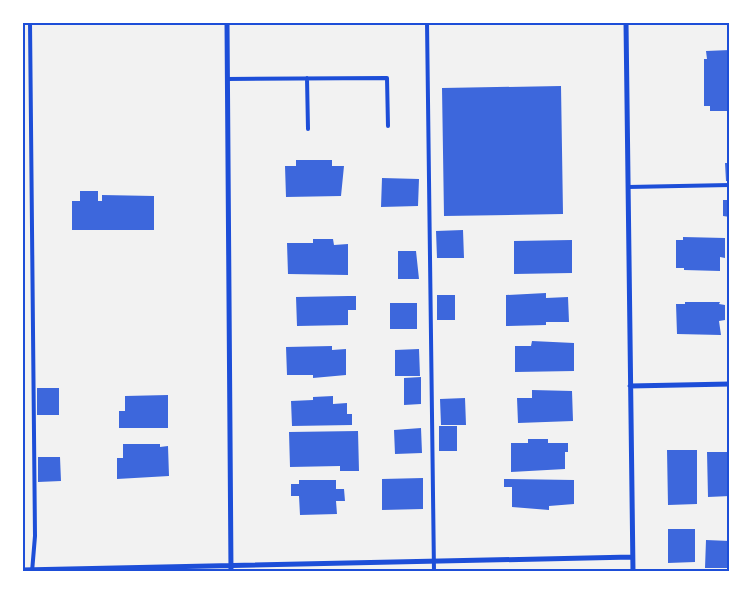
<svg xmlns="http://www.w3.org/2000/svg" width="752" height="594" viewBox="0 0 752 594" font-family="'Nunito Sans',sans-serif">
	<rect width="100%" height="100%" fill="#f2f2f2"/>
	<path fill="#3d67dc" d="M 730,50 L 730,111 L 710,111 L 710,106 L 704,106 L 704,59 L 707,59 L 706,51 Z
		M 561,86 L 563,214 L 444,216 L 442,88 Z
		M 296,160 L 332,160 L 332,166 L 344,166 L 341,196 L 286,197 L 285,166 L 296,166 Z
		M 725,163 L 730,163 L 730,181 L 726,181 Z
		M 382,178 L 419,179 L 418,206 L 381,207 Z
		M 80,191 L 98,191 L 98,201 L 102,201 L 102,195 L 154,196 L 154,230 L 72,230 L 72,201 L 80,201 Z
		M 723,200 L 730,200 L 730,217 L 723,216 Z
		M 463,230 L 464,258 L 437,258 L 436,231 Z
		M 683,237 L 725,238 L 725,258 L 720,257 L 720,271 L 684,270 L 684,268 L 676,268 L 676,240 L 683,240 Z
		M 313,239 L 333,239 L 334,245 L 348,244 L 348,275 L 288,274 L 287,243 L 313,243 Z
		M 572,240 L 572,273 L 514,274 L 514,241 Z
		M 398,251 L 416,251 L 419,279 L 398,279 Z
		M 546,293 L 546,298 L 568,297 L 569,322 L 546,322 L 546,325 L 506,326 L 506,295 Z
		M 437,295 L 455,295 L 455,320 L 437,320 Z
		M 348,296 L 356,296 L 356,310 L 348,310 L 348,325 L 297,326 L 296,297 Z
		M 685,302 L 720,302 L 719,304 L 725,305 L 725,320 L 719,321 L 721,335 L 677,334 L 676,304 L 685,304 Z
		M 390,303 L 417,303 L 417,329 L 390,329 Z
		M 532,341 L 574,343 L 574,371 L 515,372 L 515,346 L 531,346 Z
		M 332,346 L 332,350 L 346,349 L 346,375 L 313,378 L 313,375 L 287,375 L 286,347 Z
		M 419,349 L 420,376 L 395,376 L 395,350 Z
		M 421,377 L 421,404 L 404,405 L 404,378 Z
		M 37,388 L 59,388 L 59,415 L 37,415 Z
		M 532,390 L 572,391 L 573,421 L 518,423 L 517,398 L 532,398 Z
		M 168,395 L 168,428 L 119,428 L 119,411 L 125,411 L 125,396 Z
		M 333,396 L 333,404 L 347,403 L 347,414 L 352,414 L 352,425 L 292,426 L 291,401 L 313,400 L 313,397 Z
		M 465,398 L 466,425 L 441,425 L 440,399 Z
		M 439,426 L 457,426 L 457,451 L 439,451 Z
		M 421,428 L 422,453 L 395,454 L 394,430 Z
		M 358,431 L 359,471 L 340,471 L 340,466 L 290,467 L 289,432 Z
		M 528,439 L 548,439 L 548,443 L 568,443 L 568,452 L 565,452 L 565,469 L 511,472 L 511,443 L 528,443 Z
		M 123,444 L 160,444 L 160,447 L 168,446 L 169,476 L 117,479 L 117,458 L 123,458 Z
		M 667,450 L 697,450 L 697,504 L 668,505 Z
		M 707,452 L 730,452 L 730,496 L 708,497 Z
		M 38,457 L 60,457 L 61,481 L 38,482 Z
		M 423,478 L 423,509 L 382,510 L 382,479 Z
		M 504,479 L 574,480 L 574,504 L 549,506 L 549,510 L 512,507 L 512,487 L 504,487 Z
		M 299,480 L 336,480 L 336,489 L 344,489 L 345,501 L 336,501 L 337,514 L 300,515 L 299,496 L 291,496 L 291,484 L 299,484 Z
		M 668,529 L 695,529 L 695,562 L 668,563 Z
		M 706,540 L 730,541 L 730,568 L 705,568 Z"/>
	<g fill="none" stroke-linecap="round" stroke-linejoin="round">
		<path stroke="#1d4ed8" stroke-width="4" d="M 30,22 L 35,536 L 32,572
			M 427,22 L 434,572
			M 307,78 L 308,129
			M 227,79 L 387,78 L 388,126
			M 628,187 L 730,185"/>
		<path stroke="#1d4ed8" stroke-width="5" d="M 227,22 L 231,572
			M 626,22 L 633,572
			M 630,386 L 730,384
			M 22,570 L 632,557"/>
	</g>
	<rect width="752" height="594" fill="none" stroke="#ffffff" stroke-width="48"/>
	<rect x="24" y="24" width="704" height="546" fill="none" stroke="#1d4ed8" stroke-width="2"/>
</svg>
